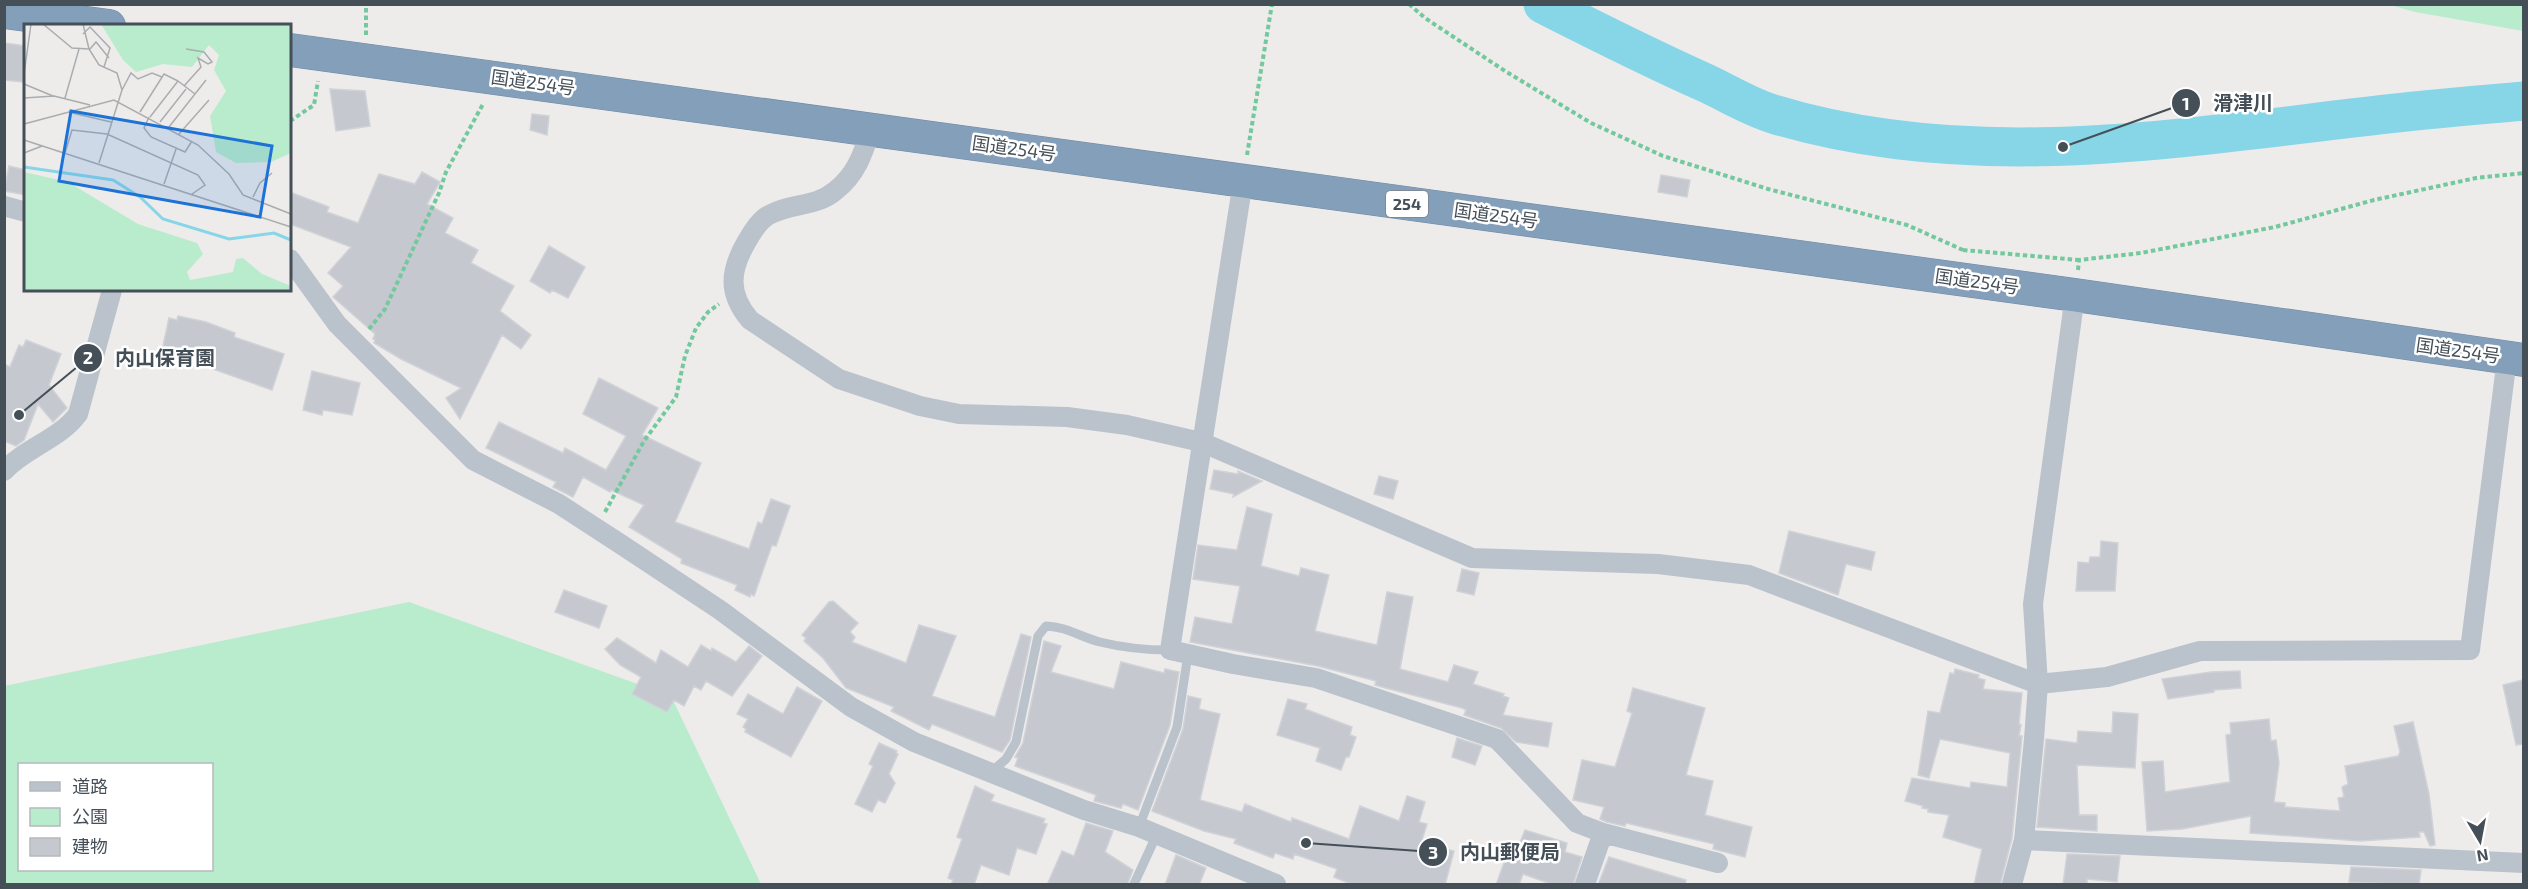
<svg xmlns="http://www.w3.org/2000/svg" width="2528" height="889" viewBox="0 0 2528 889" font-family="'Exo 2','Noto Sans JP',sans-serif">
	<rect width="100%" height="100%" fill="#eeebeb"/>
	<path fill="#b9eccc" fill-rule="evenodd" d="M 2390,5 L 2523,5 L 2523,31 L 2415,12 Z
		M 409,602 L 671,696 L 761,884 L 5,884 L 4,686 ZM 20,764 L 212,764 L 212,870 L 20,870 Z"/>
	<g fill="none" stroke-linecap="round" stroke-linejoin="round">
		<path stroke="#87d6e8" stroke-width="39" d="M 1543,4 C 1598,32 1652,59 1708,84 C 1729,94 1750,107 1773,114 C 1974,175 2183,137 2387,114 C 2432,109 2478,105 2524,101"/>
	</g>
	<path fill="#c5c8ce" stroke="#cfd2d7" stroke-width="1.5" d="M 4,43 L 26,46 L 23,82 L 4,80 Z
		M 330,89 L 365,91 L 370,126 L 336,131 Z
		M 532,114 L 549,116 L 547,135 L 530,130 Z
		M 9,166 L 26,170 L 26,195 L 4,191 Z
		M 422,172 L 440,182 L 427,204 L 453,218 L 445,233 L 478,250 L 471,263 L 514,286 L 500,311 L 531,335 L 521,349 L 502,335 L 460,419 L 446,398 L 461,388 L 401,359 L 374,343 L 375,340 L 373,339 L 375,334 L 333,297 L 343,286 L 328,273 L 351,247 L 290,224 L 290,192 L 329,207 L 327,212 L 358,223 L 379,174 L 415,184 Z
		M 1661,175 L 1690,180 L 1687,197 L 1658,192 Z
		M 549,246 L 585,267 L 568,298 L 552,290 L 550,293 L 530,281 Z
		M 178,316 L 206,322 L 235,333 L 234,337 L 284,354 L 272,390 L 213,369 L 216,359 L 163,346 L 169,318 L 177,320 Z
		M 26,340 L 61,354 L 49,385 L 67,408 L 53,422 L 38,404 L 24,440 L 16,446 L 4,441 L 4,364 L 10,367 L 19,345 L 23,347 Z
		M 312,371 L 360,383 L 352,415 L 323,410 L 322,415 L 303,410 Z
		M 599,378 L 658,408 L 642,435 L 701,463 L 675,522 L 749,549 L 758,522 L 762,524 L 771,499 L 790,506 L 776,546 L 772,545 L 754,596 L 751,594 L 750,597 L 735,590 L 737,585 L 681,563 L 682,559 L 629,527 L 644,505 L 611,490 L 610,492 L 583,477 L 573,497 L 553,487 L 556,482 L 486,448 L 499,422 L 563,453 L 565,448 L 606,470 L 626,436 L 583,414 Z
		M 1214,470 L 1238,474 L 1238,471 L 1262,481 L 1233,497 L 1234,494 L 1210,489 Z
		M 1379,476 L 1398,481 L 1393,499 L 1374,494 Z
		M 1247,507 L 1272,514 L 1261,566 L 1299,576 L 1301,568 L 1329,575 L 1315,631 L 1377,645 L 1387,592 L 1413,597 L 1400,669 L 1448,682 L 1454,665 L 1478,672 L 1473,684 L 1504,694 L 1503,696 L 1509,698 L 1503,715 L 1552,723 L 1548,747 L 1516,742 L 1501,728 L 1464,715 L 1466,710 L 1462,708 L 1382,687 L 1375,685 L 1376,681 L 1318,666 L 1190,642 L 1195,617 L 1232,624 L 1240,586 L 1193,579 L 1198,545 L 1237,550 Z
		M 1789,531 L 1875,552 L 1871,570 L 1846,564 L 1838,595 L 1779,573 Z
		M 2101,541 L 2118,543 L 2115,591 L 2076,591 L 2078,562 L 2089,563 L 2090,557 L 2100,557 Z
		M 1462,569 L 1479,573 L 1474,595 L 1457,591 Z
		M 564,590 L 607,606 L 599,628 L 555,612 Z
		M 833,601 L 858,623 L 850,632 L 855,637 L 852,642 L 906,663 L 919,625 L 956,636 L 932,696 L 995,717 L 1021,634 L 1031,637 L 1010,740 L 1002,752 L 932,724 L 929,730 L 891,711 L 894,707 L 846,688 L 823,658 L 804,641 L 806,638 L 802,635 L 829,602 Z
		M 617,638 L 656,663 L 661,650 L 688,667 L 701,645 L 711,651 L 712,648 L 736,662 L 749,646 L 762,656 L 732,696 L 706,681 L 701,690 L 694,686 L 684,706 L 674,700 L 667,712 L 632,694 L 641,677 L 620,665 L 605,649 Z
		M 1044,641 L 1061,646 L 1051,672 L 1114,689 L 1121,662 L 1164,673 L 1165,669 L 1179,672 L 1170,725 L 1138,810 L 1123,804 L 1121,808 L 1094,801 L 1096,795 L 1015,766 L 1018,758 L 1015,757 L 1023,743 Z
		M 1955,669 L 1979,675 L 1978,678 L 1985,680 L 1983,689 L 2022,693 L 2019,724 L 2021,725 L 2019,736 L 2022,736 L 2012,838 L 2000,885 L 1974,885 L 1982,849 L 1943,837 L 1949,815 L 1928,812 L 1928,809 L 1922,808 L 1923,806 L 1905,801 L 1912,778 L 1970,788 L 1971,782 L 2007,787 L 2010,753 L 1940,739 L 1929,778 L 1918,775 L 1928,711 L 1940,713 L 1950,673 L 1954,674 Z
		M 2240,671 L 2241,688 L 2214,690 L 2214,692 L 2168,699 L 2162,679 L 2211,672 Z
		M 2523,680 L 2523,744 L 2516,745 L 2503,685 Z
		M 797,687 L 822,701 L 791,757 L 745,732 L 746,729 L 743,727 L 748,719 L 737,714 L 748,694 L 783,714 Z
		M 1633,688 L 1705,708 L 1686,775 L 1713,781 L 1705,815 L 1752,827 L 1745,857 L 1713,849 L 1714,844 L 1626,823 L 1625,826 L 1607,822 L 1600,819 L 1604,807 L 1573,800 L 1582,760 L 1615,767 L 1632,713 L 1627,711 Z
		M 1188,696 L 1201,699 L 1199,709 L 1220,714 L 1200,800 L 1242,812 L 1245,804 L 1291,822 L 1292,818 L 1349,839 L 1360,806 L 1399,821 L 1407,796 L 1425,802 L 1419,822 L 1427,824 L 1421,843 L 1454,851 L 1445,885 L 1353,885 L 1334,877 L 1337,869 L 1294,854 L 1293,859 L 1275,853 L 1273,858 L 1234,843 L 1236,839 L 1204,831 L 1152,811 L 1183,729 Z
		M 1288,699 L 1307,704 L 1305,709 L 1352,727 L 1350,735 L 1356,737 L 1349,757 L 1346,757 L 1341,770 L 1316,761 L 1320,748 L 1277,735 Z
		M 2113,712 L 2138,714 L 2135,768 L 2077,765 L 2079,815 L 2097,815 L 2097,831 L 2037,827 L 2046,739 L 2077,743 L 2078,731 L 2112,733 Z
		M 2269,719 L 2271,741 L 2276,740 L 2279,763 L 2274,802 L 2285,803 L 2285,807 L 2340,811 L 2338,798 L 2344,797 L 2342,787 L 2348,784 L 2345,766 L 2398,756 L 2400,752 L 2394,726 L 2413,722 L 2429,794 L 2435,845 L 2430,846 L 2424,832 L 2419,832 L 2420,837 L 2360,841 L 2250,833 L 2251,816 L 2182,829 L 2147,831 L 2142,762 L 2163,761 L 2165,792 L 2230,782 L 2226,735 L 2231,734 L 2230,723 Z
		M 1457,738 L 1482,746 L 1475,765 L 1452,757 Z
		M 879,743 L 897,751 L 896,753 L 898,754 L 889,774 L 895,783 L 885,803 L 878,800 L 872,812 L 855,804 L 873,766 L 869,764 Z
		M 975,786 L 994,795 L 991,801 L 1045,819 L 1043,823 L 1047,824 L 1036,854 L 1017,848 L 1009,875 L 981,865 L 974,885 L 951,885 L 953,880 L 948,878 L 962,839 L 957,837 Z
		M 1086,823 L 1113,831 L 1105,852 L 1133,870 L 1127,885 L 1047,885 L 1062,851 L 1074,856 Z
		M 1525,830 L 1567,843 L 1565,852 L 1582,857 L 1573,885 L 1554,885 L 1523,874 L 1519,885 L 1496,885 L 1505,860 L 1512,863 Z
		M 2067,854 L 2120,856 L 2117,882 L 2087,879 L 2087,885 L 2063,885 Z
		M 1176,855 L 1206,868 L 1199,885 L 1165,885 Z
		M 1609,857 L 1686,880 L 1685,885 L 1598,885 Z
		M 2351,867 L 2421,870 L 2419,885 L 2349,882 Z"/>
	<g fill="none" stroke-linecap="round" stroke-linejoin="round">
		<g stroke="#6f8aa6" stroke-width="34">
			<path id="highway" d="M 4,12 L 109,26
				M 290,50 L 2075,295 L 2524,360"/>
		</g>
		<path stroke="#73c99d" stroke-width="4" stroke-dasharray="4.5 3" stroke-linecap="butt" d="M 1409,4 L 1425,18 L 1505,71 L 1591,123 L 1663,156 L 1768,189 L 1907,225 L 1963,250 L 1963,253
			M 366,35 L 366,4
			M 290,121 L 314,105 L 318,81
			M 1247,155 L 1272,4
			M 1963,250 L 2079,260
			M 2078,270 L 2079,260 L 2141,253 L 2275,227 L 2374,200 L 2476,178 L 2524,173
			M 369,329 L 385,309 L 439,193 L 446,172 L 483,104
			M 605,512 L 644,441 L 676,397 L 685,356 L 696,328 L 708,312 L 719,304"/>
		<path stroke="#bac3cb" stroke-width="9" d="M 991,772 L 1006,759 L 1016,742 L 1038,636 L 1046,626 C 1068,627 1080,637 1100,642 C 1124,648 1146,650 1170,650
			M 1139,827 L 1177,727 L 1188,654
			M 1134,884 L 1157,834"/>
		<path stroke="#bac3cb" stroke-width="20" d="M 871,129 C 863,154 856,175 835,191 C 816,207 792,203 771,214 C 760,219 753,231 747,241 C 730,270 727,293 750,320 L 839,379 L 920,406 L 959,414 L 1067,417 L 1127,425 L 1201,442 L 1472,558 L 1658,564 L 1749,575 L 2038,684 L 2107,677 L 2200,651 L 2470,650 L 2507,358
			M 1243,181 L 1170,650 L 1233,664 L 1316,678 L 1497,739 L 1577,823 L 1603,833 L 1585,884
			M 4,206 L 26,212
			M 290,259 L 337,324 L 473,460 L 559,504 L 622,545 L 720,610 L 851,707 L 914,742 L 1084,810 L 1139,827 L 1276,884
			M 4,471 C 25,448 60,439 78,414 L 112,290
			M 1603,833 L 1718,863
			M 2024,840 L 2524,863
			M 2012,884 L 2024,840 L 2034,739 L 2038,684 L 2033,604 L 2075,295"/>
		<use href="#highway" stroke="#849fba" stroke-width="33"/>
	</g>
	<g text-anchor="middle" stroke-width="5" stroke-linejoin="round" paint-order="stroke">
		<rect fill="#fff" stroke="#7d848a" stroke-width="1.5" x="1386" y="191" width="42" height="26" rx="4.5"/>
		<g font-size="16" font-weight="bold" fill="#454f58">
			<text x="1407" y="210">254</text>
		</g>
		<g font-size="18" fill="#454f58" stroke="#fff">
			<text transform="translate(533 83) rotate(8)" y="6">国道254号</text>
			<text transform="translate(1014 149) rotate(8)" y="6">国道254号</text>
			<text transform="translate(1496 216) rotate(8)" y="6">国道254号</text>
			<text transform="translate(1977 282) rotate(8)" y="6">国道254号</text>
			<text transform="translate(2458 351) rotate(8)" y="6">国道254号</text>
		</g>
	</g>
	<g transform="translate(24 24)">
		<rect width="267" height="267" fill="#eeebeb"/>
		<path d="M 77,0 L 267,0 L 267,129 L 247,138 L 212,139 L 192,128 L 186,92 L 202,67 L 190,46 L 195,31 L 185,21 L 168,43 L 139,40 L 112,48 L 99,36 ZM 0,148 L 44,158 L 114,200 L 173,219 L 179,230 L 163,248 L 166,256 L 209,248 L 212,235 L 219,234 L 238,250 L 267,262 L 267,267 L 0,267 Z" fill="#b9eccc"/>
		<path fill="none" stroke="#87d6e8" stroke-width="3" d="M 0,143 L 89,156 L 116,173 L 139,195 L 205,215 L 250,209 L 267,216"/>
		<path fill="none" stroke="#aaadb0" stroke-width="1.5" d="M 19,0 L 48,24 L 65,25M 59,0 L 65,25 L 75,41 L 93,49 L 98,66 L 75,139M 59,10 L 66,3 L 86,24 L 80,43M 66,25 L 72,18 L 85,34M 0,50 L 7,0M 0,60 L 29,72M 160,62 L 177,43 L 174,34 L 184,40 L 188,38 L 180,28 L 162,25M 98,66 L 107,49 L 114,55 L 128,49 L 138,53M 0,74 L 30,72 L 66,81M 41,74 L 55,25M 44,88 L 87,98M 116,88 L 140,50 L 154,57M 125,93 L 120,104 L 127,113 L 161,128 L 168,117M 126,93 L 154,57 L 171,70M 136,98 L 162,65M 0,100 L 90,76 L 174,121 L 205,150 L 219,171 L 267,190M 145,103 L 182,56M 155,110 L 185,76M 0,116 L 267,203M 0,129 L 18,122M 41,129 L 48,106 L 83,110 L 174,151 L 181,161 L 168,170M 140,160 L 152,125M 229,173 L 236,159 L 248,149"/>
		<path fill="#1d72d6" fill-opacity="0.15" stroke="#1d72d6" stroke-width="3" d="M 47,87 L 248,122 L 236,193 L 35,157 Z"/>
		<rect width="267" height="267" fill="none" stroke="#454f58" stroke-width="3"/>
	</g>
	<path fill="none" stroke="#454f58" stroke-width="2" d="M2063 147L2186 103M19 415L88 358M1306 843L1433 852"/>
	<g fill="#454f58" stroke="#fff" stroke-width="2">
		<circle cx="2063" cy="147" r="6"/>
		<circle cx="19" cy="415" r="6"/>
		<circle cx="1306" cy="843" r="6"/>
		<circle cx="2186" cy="103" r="15"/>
		<circle cx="88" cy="358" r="15"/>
		<circle cx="1433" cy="852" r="15"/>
	</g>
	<g font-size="18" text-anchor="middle" font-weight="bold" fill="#fff">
		<text x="2186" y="110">1</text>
		<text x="88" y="364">2</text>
		<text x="1433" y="859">3</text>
	</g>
	<g font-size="20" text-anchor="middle" font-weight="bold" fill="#454f58" stroke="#fff" stroke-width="5" stroke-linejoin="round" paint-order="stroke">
		<text x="2243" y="110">滑津川</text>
		<text x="165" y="365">内山保育園</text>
		<text x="1510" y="859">内山郵便局</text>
	</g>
	<rect width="2528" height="889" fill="none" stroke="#454f58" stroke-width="12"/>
	<rect x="18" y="763" width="195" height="108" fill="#ffffff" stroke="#b5b9bc" stroke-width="1.5"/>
	<rect x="30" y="782" width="30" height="9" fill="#bac3cb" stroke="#b5b9bc" stroke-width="1.5"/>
	<text x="72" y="793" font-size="18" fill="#454f58">道路</text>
	<rect x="30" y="808" width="30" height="18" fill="#b9eccc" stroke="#b5b9bc" stroke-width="1.5"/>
	<text x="72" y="823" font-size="18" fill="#454f58">公園</text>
	<rect x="30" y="838" width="30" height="18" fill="#c5c8ce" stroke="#b5b9bc" stroke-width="1.5"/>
	<text x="72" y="853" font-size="18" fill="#454f58">建物</text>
	<g transform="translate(2480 841) rotate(170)" stroke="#ffffff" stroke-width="4.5" paint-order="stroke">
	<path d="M0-4.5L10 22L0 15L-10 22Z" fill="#454f58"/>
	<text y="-9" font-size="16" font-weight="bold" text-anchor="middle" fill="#454f58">N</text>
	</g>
</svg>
